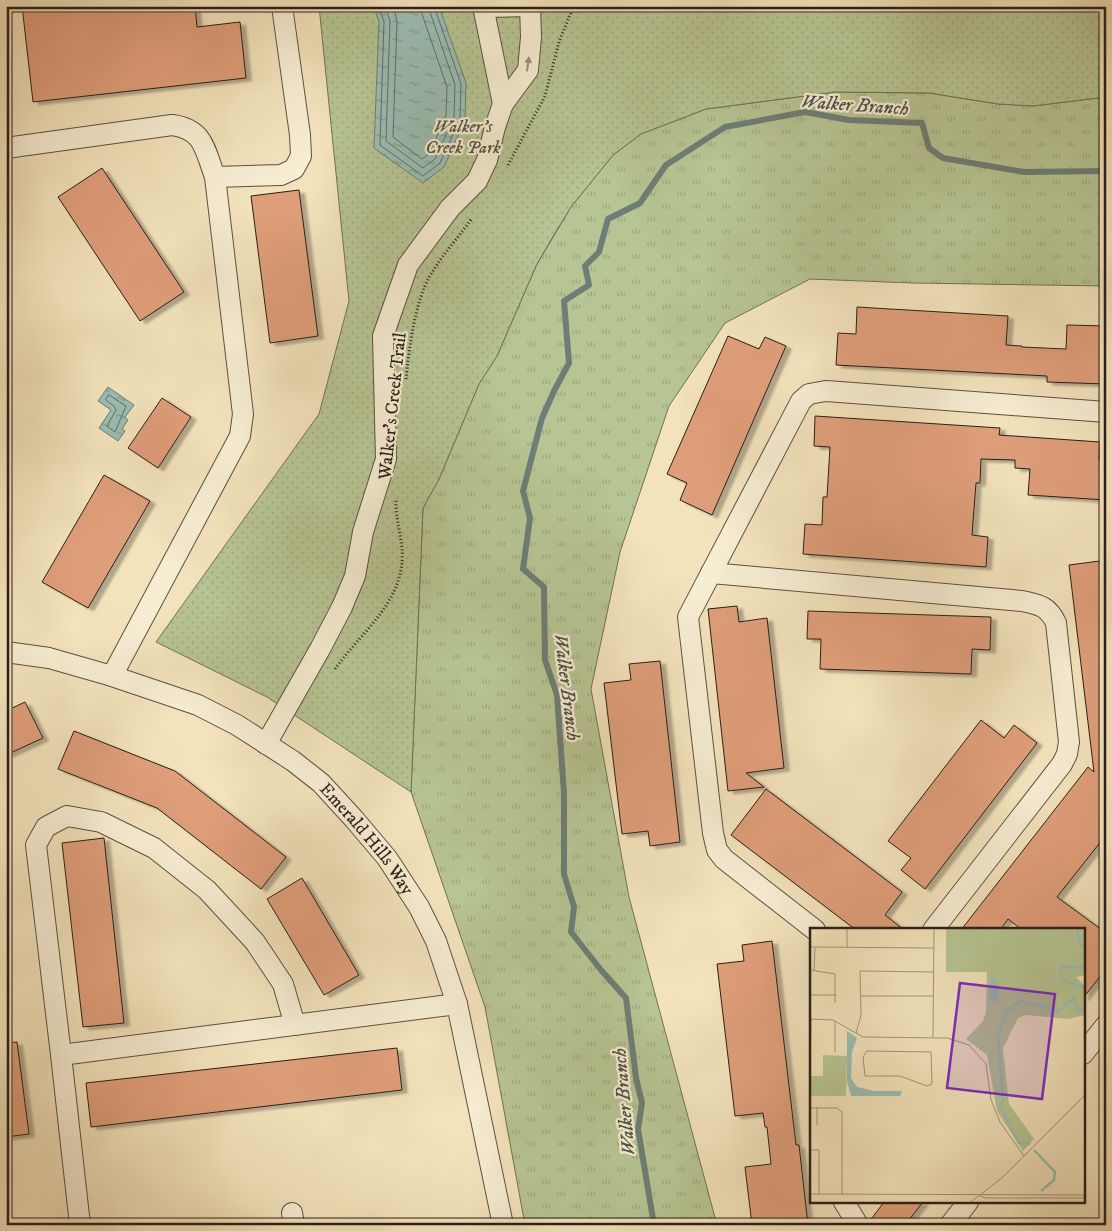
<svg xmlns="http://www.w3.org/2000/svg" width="1112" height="1231" viewBox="0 0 1112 1231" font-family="'IM FELL DW Pica',serif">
	<defs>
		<pattern id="grass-tufts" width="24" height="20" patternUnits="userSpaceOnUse" patternTransform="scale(1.25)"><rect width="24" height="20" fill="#b7c493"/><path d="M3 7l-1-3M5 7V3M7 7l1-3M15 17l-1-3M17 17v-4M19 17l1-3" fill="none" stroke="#9ea87e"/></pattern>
		<pattern id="park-dots" width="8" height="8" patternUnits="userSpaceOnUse" patternTransform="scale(1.25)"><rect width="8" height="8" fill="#b7c493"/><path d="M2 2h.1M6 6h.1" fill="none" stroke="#9ea87e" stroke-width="1.8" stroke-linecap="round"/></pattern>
		<pattern id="water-ripples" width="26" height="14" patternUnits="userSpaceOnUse" patternTransform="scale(1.25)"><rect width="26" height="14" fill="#9bbeb4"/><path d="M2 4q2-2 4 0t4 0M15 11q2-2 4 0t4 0" fill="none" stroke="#7f9a91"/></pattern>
		<filter id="shadow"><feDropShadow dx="5.5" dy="3" stdDeviation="1" flood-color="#0004"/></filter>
	</defs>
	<rect width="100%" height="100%" fill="#f3e3bc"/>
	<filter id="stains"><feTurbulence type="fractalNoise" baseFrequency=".004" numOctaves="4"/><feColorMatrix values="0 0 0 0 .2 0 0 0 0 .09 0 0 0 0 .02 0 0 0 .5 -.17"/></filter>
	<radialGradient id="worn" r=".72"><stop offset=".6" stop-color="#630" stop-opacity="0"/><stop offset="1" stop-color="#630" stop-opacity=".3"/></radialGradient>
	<path fill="url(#grass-tufts)" stroke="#707256" d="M 835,92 L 929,93 L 998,104 L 1033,106 L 1106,97 L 1106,286 L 913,283 L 810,279 L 725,323 L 669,406 L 620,552 L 591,689 L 629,897 L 717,1225 L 525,1225 L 485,1007 L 411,792 L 423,508 L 439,479 L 479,384 L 497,356 L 536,266 L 571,207 L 613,155 L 641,134 L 706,109 Z"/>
	<path fill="url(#park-dots)" stroke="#707256" d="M 319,6 L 1106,6 L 1106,97 L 1033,106 L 998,104 L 929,93 L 835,92 L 706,109 L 641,134 L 613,155 L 571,207 L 552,238 L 536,266 L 497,356 L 479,384 L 439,479 L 423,508 L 411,792 L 267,697 L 156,642 L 319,414 L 349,301 Z"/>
	<path fill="url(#water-ripples)" stroke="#6e7e76" d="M 373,6 L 439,6 L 466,83 L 465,120 L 444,167 L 423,183 L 374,148 L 379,21 Z
		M 108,387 L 134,405 L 125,417 L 128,420 L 122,429 L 125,431 L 118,441 L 99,428 L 111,410 L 98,401 Z"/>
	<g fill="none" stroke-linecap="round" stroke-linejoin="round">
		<path stroke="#626e66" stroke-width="1" d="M 378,6 L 384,21 L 380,145 L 423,176 L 440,163 L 460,119 L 461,84 L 434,6
			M 385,6 L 390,21 L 386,141 L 423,168 L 435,159 L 454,117 L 455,85 L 428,6
			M 393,6 L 397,21 L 393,137 L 422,159 L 429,154 L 446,116 L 447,87 L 422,14 L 421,6
			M 109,395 L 126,406 L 115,432 L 107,426 L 116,410 L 114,406 L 106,400 Z"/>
		<path stroke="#6e7e76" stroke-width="6" d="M 654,1225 L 638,1129 L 642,1103 L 636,1078 L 626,998 L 601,970 L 571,932 L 574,907 L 564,874 L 564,793 L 557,695 L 545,660 L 544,587 L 523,569 L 530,518 L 523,491 L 542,418 L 554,391 L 569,363 L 564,301 L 589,285 L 585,266 L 599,252 L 608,219 L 640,203 L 666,165 L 725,127 L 805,112 L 849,120 L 922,123 L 929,148 L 943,158 L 1024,172 L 1106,171"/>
	</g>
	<path fill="#df9e7a" stroke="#2a1f18" filter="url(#shadow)" d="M 22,6 L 195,6 L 197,27 L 240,22 L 246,78 L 33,102 Z
		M 102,168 L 184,292 L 140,321 L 58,197 Z
		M 299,190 L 318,336 L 270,343 L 251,196 Z
		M 857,307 L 1008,316 L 1006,345 L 1022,346 L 1022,347 L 1066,349 L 1067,325 L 1106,326 L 1106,384 L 1047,382 L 1047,376 L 836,365 L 838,333 L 856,334 Z
		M 728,336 L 759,349 L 765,337 L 786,346 L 712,515 L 680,500 L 687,483 L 667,474 Z
		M 162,398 L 191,417 L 158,468 L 128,448 Z
		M 815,416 L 1000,428 L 999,435 L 1100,442 L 1099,460 L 1106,461 L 1106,500 L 1028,495 L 1030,469 L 1015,468 L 1015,460 L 981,459 L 980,483 L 976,483 L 972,535 L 988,537 L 986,567 L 803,554 L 805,524 L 822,525 L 823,497 L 827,497 L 830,447 L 814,446 Z
		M 104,475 L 150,501 L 88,608 L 42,582 Z
		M 1100,561 L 1102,578 L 1106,578 L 1106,777 L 1100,777 L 1106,781 L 1106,835 L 1057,897 L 1106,933 L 1106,969 L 1083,998 L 1083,930 L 1022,930 L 1008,919 L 1000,930 L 961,930 L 1088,767 L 1094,772 L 1069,565 Z
		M 737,606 L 739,622 L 767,618 L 784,768 L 746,773 L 764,787 L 728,791 L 708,609 Z
		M 808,611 L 991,617 L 990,650 L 972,649 L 971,674 L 820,669 L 821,639 L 807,639 Z
		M 660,661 L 680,842 L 650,846 L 648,831 L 622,834 L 604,683 L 631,680 L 629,664 Z
		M 25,702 L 43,738 L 6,755 L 6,711 Z
		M 981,720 L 1004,738 L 1014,725 L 1037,743 L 925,889 L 901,870 L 911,858 L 888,841 Z
		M 74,731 L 175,771 L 286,857 L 261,889 L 157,808 L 58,769 Z
		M 766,789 L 902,892 L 885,915 L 904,930 L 856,930 L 731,835 Z
		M 104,838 L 124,1023 L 83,1027 L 62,843 Z
		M 302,878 L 359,975 L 324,995 L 267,899 Z
		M 772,941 L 796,1145 L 799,1145 L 808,1225 L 752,1225 L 745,1167 L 771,1164 L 767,1127 L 765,1127 L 763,1113 L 735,1116 L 717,964 L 744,961 L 742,945 Z
		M 17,1042 L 29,1134 L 6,1137 L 6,1043 Z
		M 397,1048 L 402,1090 L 91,1127 L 86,1083 Z
		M 884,1202 L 923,1202 L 905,1225 L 870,1225 L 869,1222 Z"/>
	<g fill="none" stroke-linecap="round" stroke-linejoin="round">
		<g stroke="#5c5041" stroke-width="22">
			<g id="minor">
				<path d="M 483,6 L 503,104"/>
				<path d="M 484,7 L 530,6"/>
				<path d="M 6,148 L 172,125 C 204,129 205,150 215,177 L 243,414 L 240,436 L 112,676"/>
				<path d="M 215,177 L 281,175 L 294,169 L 301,156 L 300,135 L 282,6"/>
				<path d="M 711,573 L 1022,601 C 1040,605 1048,606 1056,623 L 1069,742 L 1067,754 L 1062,764 L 933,930"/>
				<path id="s1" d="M 6,652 L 49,658 L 112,676 L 198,705 L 237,725 L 293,761 L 321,783 L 354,819 L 387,858 L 419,907 L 436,941 L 457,1004 L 503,1225"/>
				<path d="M 266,744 L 320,649 L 342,607 L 355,576 L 363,532 L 386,459 L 383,336 L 408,265 L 450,208 L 477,181 L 487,160 L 495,127 L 503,104 L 528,70 L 531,37 L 530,6"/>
				<path d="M 815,930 L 724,859 L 717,850 L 713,833 L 688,617 L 801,401 L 809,394 L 826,391 L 1106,412"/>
				<path d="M 1083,1054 L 1106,1025"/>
				<path d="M 61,1055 L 457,1004"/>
				<path d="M 844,1202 L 858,1225"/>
				<path d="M 292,1213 L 294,1225"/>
				<path d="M 80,1225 L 61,1055 L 36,845 L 46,827 L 67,816 L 101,822 L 154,848 L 207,890 L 255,942 L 283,984 L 295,1025"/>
				<path d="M 950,1225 L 968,1202"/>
			</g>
		</g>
		<path stroke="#2a1f18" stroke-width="3" stroke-dasharray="1 2.5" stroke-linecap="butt" d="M 873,6 L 941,10 L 951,6
			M 508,165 L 545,96 L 559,42 L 572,10 L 580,6
			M 406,379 C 409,349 415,300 431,274 C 443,254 459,237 472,218
			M 335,669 C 359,635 399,605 402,562 C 404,541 395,521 396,500"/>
		<use href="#minor" stroke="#f7edd3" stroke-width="20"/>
	</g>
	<defs><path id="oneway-solid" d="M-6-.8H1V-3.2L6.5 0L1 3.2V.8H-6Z" transform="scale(1.25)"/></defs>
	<use fill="#9b907f" href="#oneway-solid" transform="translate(528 64) rotate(-82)"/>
	<g text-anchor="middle" stroke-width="4.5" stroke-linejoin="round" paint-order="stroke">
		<g font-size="18" font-style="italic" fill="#54513d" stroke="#f7edd3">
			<text x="463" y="132">Walker's<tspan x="463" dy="21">Creek Park</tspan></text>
		</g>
		<g font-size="18" fill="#2a1f18" stroke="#f7edd3">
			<text transform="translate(392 406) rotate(-84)" y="6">Walker's Creek Trail</text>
			<text dy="6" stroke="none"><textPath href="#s1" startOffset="418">Emerald Hills Way</textPath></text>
		</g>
		<g font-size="19" font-style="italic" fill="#4c4f47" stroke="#f7edd3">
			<text transform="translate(855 104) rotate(4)" y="7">Walker Branch</text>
			<text transform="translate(568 687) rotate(83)" y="7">Walker Branch</text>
			<text transform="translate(623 1102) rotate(-95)" y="7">Walker Branch</text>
		</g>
	</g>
	<g transform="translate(810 928)">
		<rect width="275" height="275" fill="#f3e3bc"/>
		<path d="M 209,71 L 250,74 L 258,91 L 216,87 L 208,90 L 193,120 L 199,176 L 224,211 L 213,223 L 187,183 L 177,127 L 181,102 L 196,78 Z" fill="#b7c493"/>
		<path d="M 242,42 L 275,47 L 266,49 L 275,58 L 275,87 L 258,91 L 250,74 L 209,71 L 196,78 L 181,102 L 183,88 Z" fill="#b7c493"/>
		<path d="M 136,1 L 275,1 L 275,47 L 252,47 L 250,74 L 214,71 L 200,74 L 181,102 L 177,127 L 156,111 L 173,93 L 176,84 L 177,44 L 136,44 ZM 13,127 L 37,128 L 36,168 L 0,168 L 0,148 L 13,148 Z" fill="#b7c493"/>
		<path d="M 204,1 L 224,1 L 223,8 L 203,8 ZM 229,1 L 248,1 L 250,11 L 229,9 ZM 202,14 L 223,14 L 222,35 L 206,28 ZM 229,15 L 249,16 L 241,33 L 227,35 Z" fill="#b7c493"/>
		<path d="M 186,50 L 189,67 L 184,75 L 180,71 L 180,51 ZM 37,103 L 47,110 L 42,124 L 41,150 L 47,159 L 64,163 L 92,163 L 90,168 L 41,168 L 37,153 Z" fill="#9bbeb4"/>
		<path fill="none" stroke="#9bbeb4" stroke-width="2.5" d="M 267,1 L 271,18 L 275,20M 275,36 L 271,40 L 251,39 L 250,44 L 253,52 L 275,60M 220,216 L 209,215 L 190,178 L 193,172 L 188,109 L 195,86 L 210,73 L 249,83 L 264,69 L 268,83 L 275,82M 224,222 L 245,244 L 244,252 L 231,263"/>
		<path fill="none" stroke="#a3957a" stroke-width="1" d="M 0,19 L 124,20M 37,20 L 37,1M 0,42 L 25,46 L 25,75M 4,42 L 5,20M 0,67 L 26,67M 51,68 L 123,68M 0,91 L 23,92 L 53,109 L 137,110 L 159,117 L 176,136 L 181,172 L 190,194 L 214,228M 46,105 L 51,87 L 50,43 L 123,44M 123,109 L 124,1M 57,123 L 121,124 L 122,156 L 117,158 L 90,148 L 55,148 L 53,129 ZM 25,125 L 25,93M 0,151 L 1,91M 0,180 L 27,180 L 32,184 L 32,266M 7,180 L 7,197M 0,222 L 9,222 L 9,266M 0,266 L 275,267M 170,268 L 176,270 L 275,270M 161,274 L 193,249 L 275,167"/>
		<path fill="#7b2cbf" fill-opacity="0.15" stroke="#7b2cbf" stroke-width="2.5" d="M 150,55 L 245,66 L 232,171 L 137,160 Z"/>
		<rect width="275" height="275" fill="none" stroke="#2a1f18" stroke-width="2.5"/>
	</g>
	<rect width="1112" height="1231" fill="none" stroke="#f3e3bc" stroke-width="25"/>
	<rect x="8" y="8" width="1097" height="1216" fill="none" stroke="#2a1f18" stroke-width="2.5"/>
	<rect x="12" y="12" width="1087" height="1206" fill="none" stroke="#2a1f18"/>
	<rect width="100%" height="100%" filter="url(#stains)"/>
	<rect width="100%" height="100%" fill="url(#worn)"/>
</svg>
